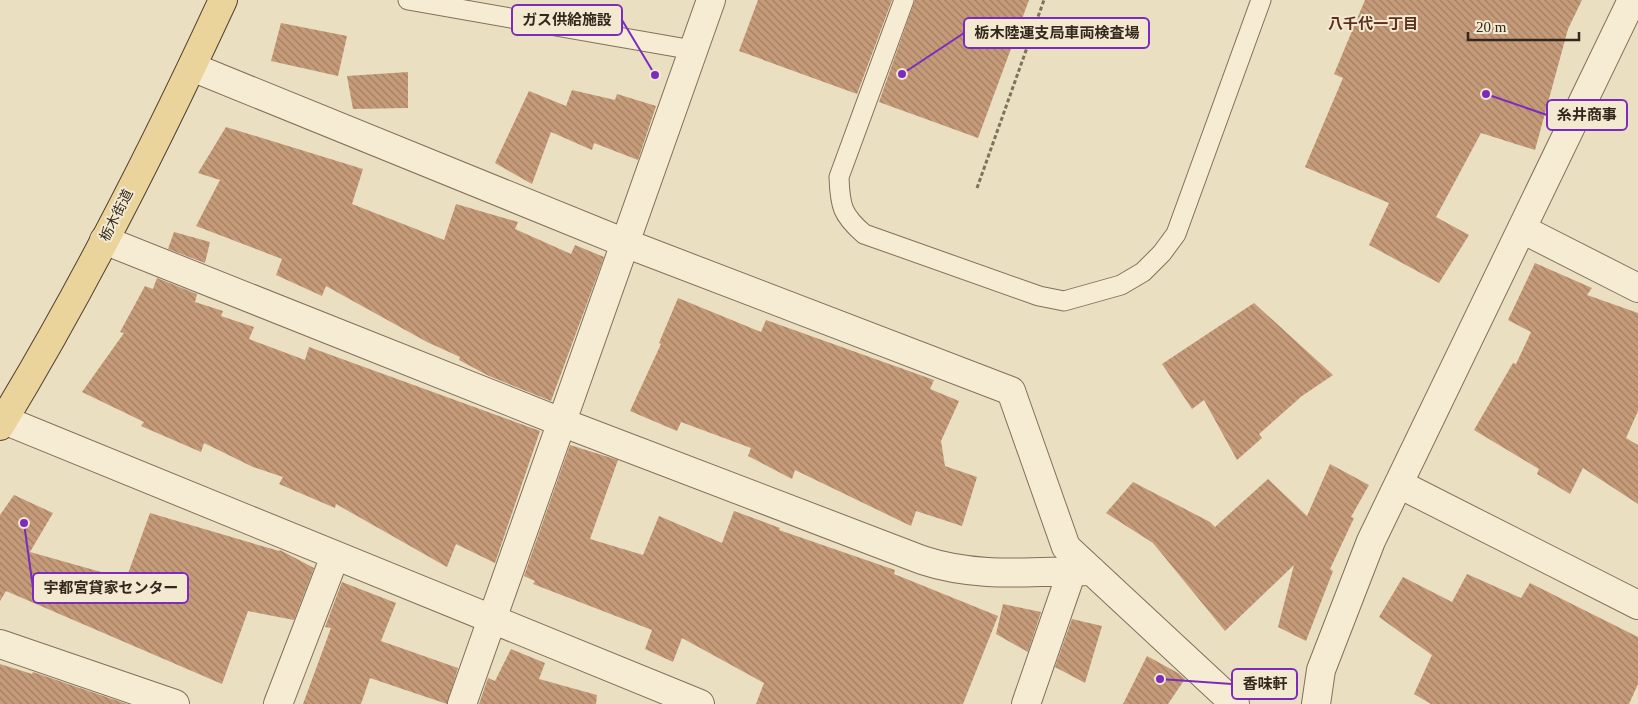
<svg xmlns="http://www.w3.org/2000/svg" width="1638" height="704" viewBox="0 0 1638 704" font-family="'Times New Roman','Noto Sans JP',serif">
	<defs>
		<pattern id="building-back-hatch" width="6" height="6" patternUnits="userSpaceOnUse" patternTransform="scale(1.25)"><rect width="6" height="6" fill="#c69b79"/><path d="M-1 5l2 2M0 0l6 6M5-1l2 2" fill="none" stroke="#a17e63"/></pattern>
	</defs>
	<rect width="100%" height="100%" fill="#eadfc1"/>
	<path fill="url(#building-back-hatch)" d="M 758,0 L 892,0 L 857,94 L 739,51 Z
		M 915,0 L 1029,0 L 978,138 L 879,102 Z
		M 1365,0 L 1582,0 L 1568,29 L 1535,150 L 1481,133 L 1436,217 L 1469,235 L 1439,283 L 1369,245 L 1389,203 L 1305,167 L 1343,78 L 1334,74 Z
		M 281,23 L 347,36 L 338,76 L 271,61 Z
		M 408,72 L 408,108 L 353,109 L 347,76 Z
		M 572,90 L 615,100 L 617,94 L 656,106 L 638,160 L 594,143 L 592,150 L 551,132 L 532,184 L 495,163 L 529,91 L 566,106 Z
		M 226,127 L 363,169 L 352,204 L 444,240 L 456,204 L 518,222 L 515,229 L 571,254 L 575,245 L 604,257 L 551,401 L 489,376 L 459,360 L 460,357 L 427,342 L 326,286 L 322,296 L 276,275 L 282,259 L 196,226 L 220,180 L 198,173 Z
		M 174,232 L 210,242 L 205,263 L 168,249 Z
		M 1535,263 L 1592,288 L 1587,295 L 1638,313 L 1638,411 L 1626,438 L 1638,445 L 1638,504 L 1583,468 L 1570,494 L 1537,474 L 1539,469 L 1474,430 L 1513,363 L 1516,364 L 1531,332 L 1508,320 Z
		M 157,278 L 197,294 L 195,302 L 223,311 L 221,316 L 254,327 L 249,339 L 305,360 L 309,347 L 540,431 L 495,563 L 456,544 L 447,567 L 336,504 L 335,508 L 279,484 L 283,477 L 253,467 L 204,443 L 201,452 L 141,426 L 144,422 L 82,392 L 124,333 L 120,332 L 145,286 L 153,289 Z
		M 678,298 L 761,332 L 766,320 L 934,380 L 930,389 L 959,401 L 941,441 L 945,466 L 977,477 L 962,526 L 916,511 L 911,526 L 795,470 L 792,479 L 748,456 L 751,448 L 681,422 L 677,431 L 630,411 L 661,344 L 659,343 Z
		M 1254,303 L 1333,375 L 1302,396 L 1259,434 L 1262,438 L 1237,460 L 1204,400 L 1192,409 L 1162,364 Z
		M 570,445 L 618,460 L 590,539 L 643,555 L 659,516 L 722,543 L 734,511 L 780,528 L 779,530 L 895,570 L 894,574 L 998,616 L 963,704 L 756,704 L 764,683 L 682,638 L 673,662 L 645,649 L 652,630 L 533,584 L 535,581 L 524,576 Z
		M 1330,464 L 1369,485 L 1351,517 L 1354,518 L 1330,569 L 1333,571 L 1306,641 L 1278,627 L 1294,565 L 1225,631 L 1153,543 L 1106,513 L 1133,482 L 1210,522 L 1215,527 L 1268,479 L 1307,516 Z
		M 14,495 L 53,513 L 30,552 L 126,579 L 150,513 L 279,551 L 280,550 L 314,568 L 294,620 L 248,611 L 222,684 L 6,591 L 0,601 L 0,515 Z
		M 1467,574 L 1521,598 L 1530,583 L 1638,637 L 1638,684 L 1629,704 L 1431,704 L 1414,694 L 1432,655 L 1379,617 L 1403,577 L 1452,602 Z
		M 342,582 L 396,603 L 381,641 L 458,668 L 447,704 L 370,678 L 361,704 L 303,704 L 331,628 L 325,627 Z
		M 1003,604 L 1041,612 L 1028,652 L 996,634 Z
		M 1072,619 L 1102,626 L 1085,683 L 1055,667 Z
		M 511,649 L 545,663 L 539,679 L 597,695 L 596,704 L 479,704 L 488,678 L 495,681 Z
		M 1147,656 L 1178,673 L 1185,679 L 1168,704 L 1123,704 Z
		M 0,664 L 32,674 L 33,672 L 127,704 L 0,704 Z"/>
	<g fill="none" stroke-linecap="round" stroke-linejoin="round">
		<g stroke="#82705a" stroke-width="21">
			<path id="service" d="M 408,0 L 693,50
				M 904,0 L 839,177 C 840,206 842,215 864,234 L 1039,296 L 1064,301 L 1121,285 L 1143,272 L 1162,253 L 1176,234 L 1261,0"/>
		</g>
		<g stroke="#82705a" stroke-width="30">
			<path id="minor" d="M 192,67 L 625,243 L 1011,391 L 1066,547 L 1235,704
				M 1522,229 L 1638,288
				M 104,240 L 561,422 L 922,560 C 979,579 1034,571 1092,571
				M 4,420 L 700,704
				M 1399,484 L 1638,605
				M 0,644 L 175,704
				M 278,704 L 335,556
				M 462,704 L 711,0
				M 1026,704 L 1072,571"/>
		</g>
		<g stroke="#82705a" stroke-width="30">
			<path id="tertiary" d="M 1316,704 L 1321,670 L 1371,541 L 1632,0"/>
		</g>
		<g stroke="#503f2e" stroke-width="30">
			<path id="primary" d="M 0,426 C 83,289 156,145 223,0"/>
		</g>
		<path stroke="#82705a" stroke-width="3" stroke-dasharray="4 2.5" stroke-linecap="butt" d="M 977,188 L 1044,0"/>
		<use href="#service" stroke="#f6ecd3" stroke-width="19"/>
		<use href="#minor" stroke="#f6ecd3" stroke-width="28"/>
		<use href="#tertiary" stroke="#f6ecd3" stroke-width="28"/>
		<use href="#primary" stroke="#ebd49b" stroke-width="28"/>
	</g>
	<g text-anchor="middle" stroke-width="4" stroke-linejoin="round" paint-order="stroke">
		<g font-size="14" fill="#33281d" stroke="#f2e9d0">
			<text transform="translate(116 215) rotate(-63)" y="5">栃木街道</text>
		</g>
		<g font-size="15" font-weight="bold" fill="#5c2e20" stroke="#f2e9d0">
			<text x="1373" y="29">八千代一丁目</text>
		</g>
	</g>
	<path fill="none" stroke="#7b2cbf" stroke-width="2" d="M655 75L622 20M902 74L964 33M1486 94L1547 115M24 523L33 588M1160 679L1232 684"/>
	<g fill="#7b2cbf" stroke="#f2e9d0" stroke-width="2">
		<circle cx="655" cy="75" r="5"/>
		<circle cx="902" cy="74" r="5"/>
		<circle cx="1486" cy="94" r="5"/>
		<circle cx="24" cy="523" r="5"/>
		<circle cx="1160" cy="679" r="5"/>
	</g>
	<g fill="#f2e9d0" stroke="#7b2cbf" stroke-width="2">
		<rect x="512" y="5" width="110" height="30" rx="5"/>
		<rect x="964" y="18" width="185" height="30" rx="5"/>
		<rect x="1547" y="100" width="80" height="30" rx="5"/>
		<rect x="33" y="573" width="155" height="30" rx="5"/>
		<rect x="1232" y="669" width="65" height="30" rx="5"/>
	</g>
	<g font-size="15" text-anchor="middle" font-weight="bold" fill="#33281d">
		<text x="567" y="25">ガス供給施設</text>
		<text x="1057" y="38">栃木陸運支局車両検査場</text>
		<text x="1587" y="120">糸井商事</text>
		<text x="111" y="593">宇都宮貸家センター</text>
		<text x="1265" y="689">香味軒</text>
	</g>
	<path d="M1468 32v8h111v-8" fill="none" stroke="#33281d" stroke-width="2.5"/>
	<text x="1476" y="32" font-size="15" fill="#33281d" stroke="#f2e9d0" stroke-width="4" paint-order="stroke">20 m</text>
</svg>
